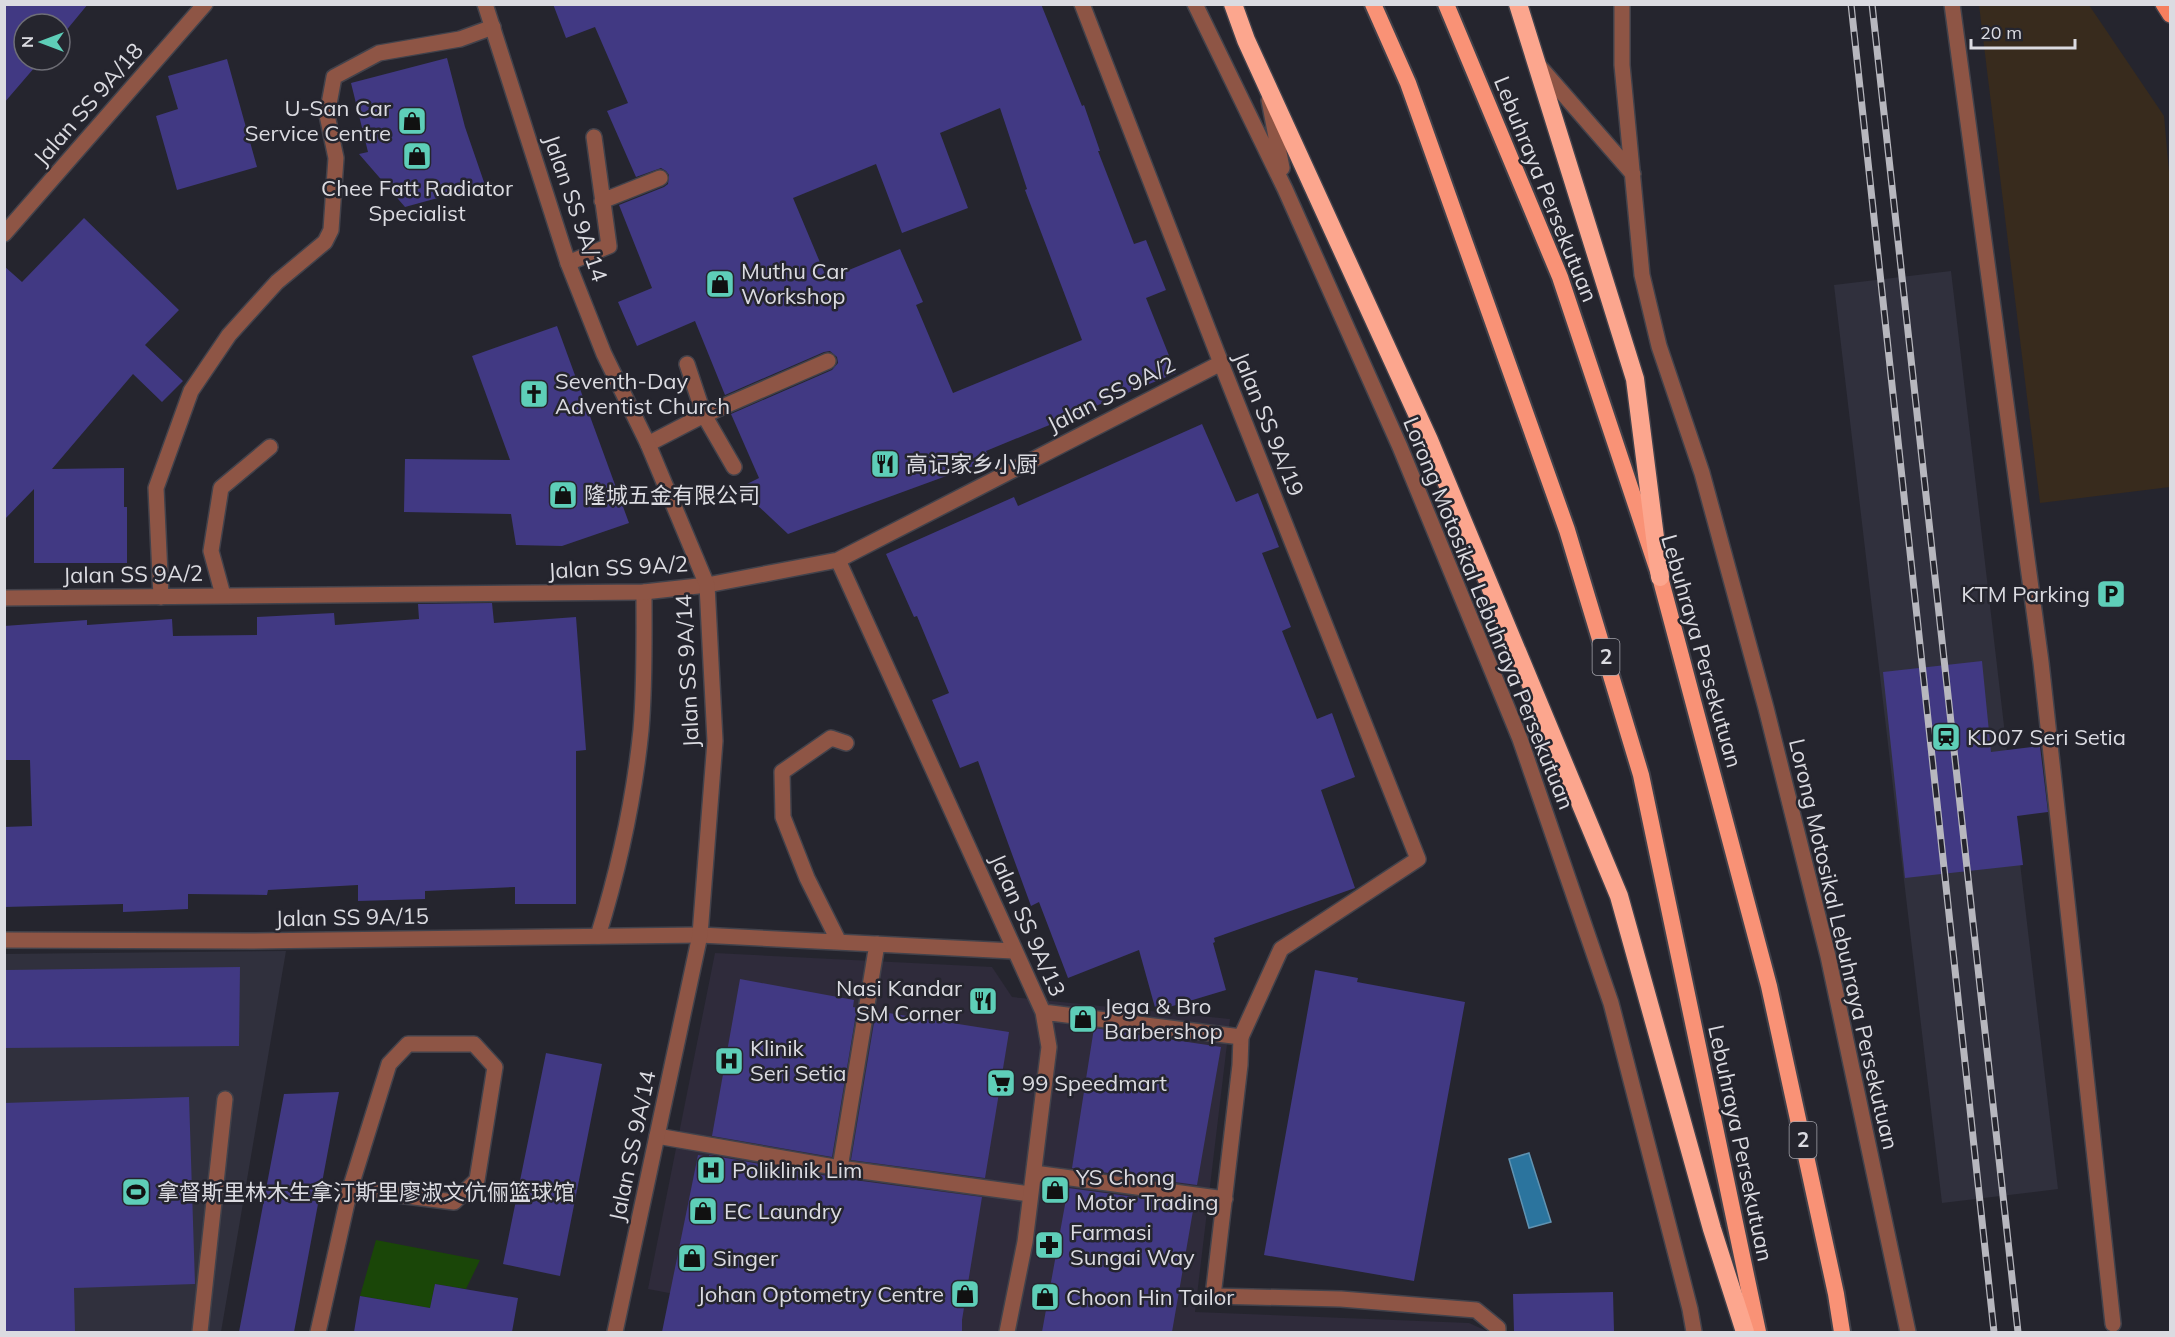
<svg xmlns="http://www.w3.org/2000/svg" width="2175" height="1337" viewBox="0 0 2175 1337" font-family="Mulish,'Noto Sans SC',sans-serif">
	<rect width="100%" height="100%" fill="#25252e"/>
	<path fill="#2f2b3b" d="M 715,953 L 992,967 L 1012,997 L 1230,1019 L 1195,1312 L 1469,1323 L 1489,1332 L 816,1332 L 816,1321 L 648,1289 Z"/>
	<path fill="#382b1d" d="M 1979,5 L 2089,5 L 2164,116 L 2170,183 L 2170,487 L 2040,503 Z"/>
	<path fill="#30303d" d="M 1951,271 L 2058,1189 L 1942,1203 L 1834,285 Z
		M 286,951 L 221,1332 L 5,1332 L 4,954 Z"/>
	<path fill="#1a4608" d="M 376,1240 L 480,1260 L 466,1289 L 435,1284 L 430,1308 L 360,1296 Z"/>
	<path fill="#2b749e" stroke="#6093b2" stroke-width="1.5" d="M 1529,1153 L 1551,1222 L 1529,1228 L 1509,1159 Z"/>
	<path fill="#413983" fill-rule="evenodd" d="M 4,4 L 88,4 L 60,38 L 60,24 L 24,24 L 24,60 L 41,60 L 4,103 Z
		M 553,4 L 1041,4 L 1082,106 L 1084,105 L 1100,151 L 1098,151 L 1134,244 L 1146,240 L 1166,290 L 1146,298 L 1176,373 L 986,451 L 990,460 L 788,534 L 739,488 L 759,478 L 731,414 L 832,370 L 838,363 L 837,357 L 830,351 L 824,352 L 725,395 L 695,321 L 637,346 L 618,302 L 652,288 L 619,205 L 664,187 L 668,184 L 669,175 L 666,171 L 661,168 L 636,177 L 607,111 L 628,103 L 595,27 L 566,38 ZM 1000,108 L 1027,189 L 1025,190 L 1082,340 L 953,393 L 916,305 L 923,302 L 900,249 L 827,279 L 793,198 L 876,164 L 902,233 L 968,208 L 940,133 Z
		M 447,58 L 465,127 L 485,185 L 405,207 L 359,154 L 368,152 L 351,83 Z
		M 227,59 L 257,167 L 177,190 L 156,116 L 178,109 L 168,76 Z
		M 84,218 L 179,310 L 145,345 L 183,381 L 162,402 L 133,374 L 52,469 L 124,468 L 124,507 L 127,507 L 127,563 L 34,563 L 34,489 L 4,520 L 4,266 L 22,282 Z
		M 557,326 L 629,523 L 562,546 L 516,545 L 511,514 L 404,512 L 405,459 L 510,460 L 472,356 Z
		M 1202,424 L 1236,502 L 1258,493 L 1279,547 L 1262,553 L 1291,627 L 1282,631 L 1317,719 L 1332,713 L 1355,777 L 1321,790 L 1355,888 L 1214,938 L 1215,942 L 1213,943 L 1226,990 L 1156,1011 L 1139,950 L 1068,978 L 1039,902 L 1031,906 L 978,761 L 960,768 L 932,700 L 949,693 L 917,616 L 914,617 L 886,554 L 1014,497 L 1018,506 Z
		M 492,603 L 494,623 L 576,617 L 586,750 L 576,751 L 576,904 L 515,904 L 515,887 L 425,891 L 425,899 L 358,901 L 358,885 L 268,890 L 267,895 L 188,894 L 188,909 L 123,912 L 123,904 L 4,907 L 4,827 L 32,826 L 30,760 L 4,760 L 4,626 L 87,620 L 87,625 L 172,619 L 173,636 L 257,635 L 257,617 L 334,613 L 335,625 L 419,619 L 418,604 Z
		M 1982,661 L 1991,752 L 2040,746 L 2048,812 L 2017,816 L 2023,865 L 1905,878 L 1883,672 Z
		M 240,967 L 239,1046 L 4,1048 L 4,970 Z
		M 1315,970 L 1358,978 L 1357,982 L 1465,1002 L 1414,1281 L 1264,1255 Z
		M 740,979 L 854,1000 L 853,1007 L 857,1008 L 832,1157 L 712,1136 Z
		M 876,1011 L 1009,1032 L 985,1178 L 851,1160 Z
		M 1094,1028 L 1221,1047 L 1197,1185 L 1072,1168 Z
		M 546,1053 L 602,1064 L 560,1276 L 503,1264 Z
		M 339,1092 L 294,1332 L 239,1332 L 284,1094 Z
		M 189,1097 L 195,1284 L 74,1288 L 75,1332 L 4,1332 L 4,1103 Z
		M 698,1155 L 709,1157 L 709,1155 L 839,1178 L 982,1197 L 962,1320 L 962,1332 L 662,1332 Z
		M 1068,1188 L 1194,1205 L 1172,1332 L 1042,1332 Z
		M 435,1284 L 518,1298 L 512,1332 L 354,1332 L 360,1296 L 430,1308 Z
		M 1613,1292 L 1614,1332 L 1514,1332 L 1513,1294 Z"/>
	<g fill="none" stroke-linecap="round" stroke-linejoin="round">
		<g stroke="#42424b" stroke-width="18">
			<path id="service" d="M 1195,4 L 1285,189 L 1400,447 L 1520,739 L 1611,1003 L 1690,1309 L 1694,1332
				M 1622,4 L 1622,65 L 1642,275 L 1659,346 L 1702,473 L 1766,708 L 1828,956 L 1908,1332
				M 1952,4 L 2041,662 L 2113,1324
				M 1539,66 L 1633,174
				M 1269,100 L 1282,168
				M 602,201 L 660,178
				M 568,263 L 609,246 L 594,137
				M 687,364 L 704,415 L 734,467
				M 648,444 L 704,415 L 828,361
				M 223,595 L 211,551 L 221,488 L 270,447
				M 161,597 L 156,488 L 191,391 L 229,335 L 277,282 L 325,242 L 331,230 L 336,158 L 327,115 L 334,77 L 379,53 L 460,39 L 493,27
				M 700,935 L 1013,951
				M 598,936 C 619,868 634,800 641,730 C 645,684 644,638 644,592
				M 839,942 L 807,878 L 783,817 L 782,772 L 831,738 L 846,743
				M 1241,1037 L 1240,1065 L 1213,1296 L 1341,1299 L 1476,1310 L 1498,1328 L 1498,1332
				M 657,1136 L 840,1168 L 1030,1194
				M 840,1168 L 877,944
				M 1034,1173 L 1225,1199
				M 200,1332 L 225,1099
				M 318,1332 L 350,1189 L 389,1064 L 408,1044 L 474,1044 L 495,1067 L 477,1180 L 454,1202 L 350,1189"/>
		</g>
		<g stroke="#42424b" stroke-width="18">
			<path id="minor" d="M 4,234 L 205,4
				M 838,560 L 1043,1012 L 1049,1047 L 1025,1242 L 1007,1332
				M 4,598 L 644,592 L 707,585 L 838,560 L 1221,363
				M 4,940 L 250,941 L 700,935
				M 1043,1012 L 1241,1037 L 1281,949 L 1418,859 L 1221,363 L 1082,4"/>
		</g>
		<g stroke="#42424b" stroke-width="18">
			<path id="tertiary" d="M 485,4 L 568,263 L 604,354 L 648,444 L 707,585 L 715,741 L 700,935 L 615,1332"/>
		</g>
		<g stroke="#42424b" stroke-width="18">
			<path id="primary" d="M 2163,4 L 2170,15"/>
		</g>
		<g stroke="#42424b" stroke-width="20">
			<path id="trunk" d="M 1373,4 L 1408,83 L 1567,530 L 1641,775 L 1758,1332
				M 1446,4 L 1560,277 L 1660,577 L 1769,986 L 1836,1294 L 1842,1332"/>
		</g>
		<g stroke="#42424b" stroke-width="21">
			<path id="motorway" d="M 1233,4 L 1246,40 L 1429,440 L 1619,896 L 1712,1229 L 1745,1332
				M 1518,4 L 1635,379 L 1660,577"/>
		</g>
		<use href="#service" stroke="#8e5545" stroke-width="15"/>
		<use href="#minor" stroke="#8e5545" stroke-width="15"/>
		<use href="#tertiary" stroke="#8e5545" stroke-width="15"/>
		<use href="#primary" stroke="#f67f5e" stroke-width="15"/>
		<use href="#trunk" stroke="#f99276" stroke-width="16"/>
		<use href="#motorway" stroke="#fca68e" stroke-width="18"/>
		<g stroke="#b7b7be" stroke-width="7">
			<path id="rail" d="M 1851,4 L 1994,1332
				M 1872,4 L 2018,1332"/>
		</g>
		<use href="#rail" stroke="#25252e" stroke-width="4.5" stroke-dasharray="14" stroke-linecap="butt"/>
	</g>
	<defs>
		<g id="shop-square" transform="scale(1.5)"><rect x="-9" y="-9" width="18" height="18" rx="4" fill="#5eceb8" stroke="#25252e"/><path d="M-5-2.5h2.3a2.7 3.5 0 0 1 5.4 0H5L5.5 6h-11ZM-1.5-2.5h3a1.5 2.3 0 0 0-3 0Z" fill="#111"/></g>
		<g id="church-square" transform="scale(1.5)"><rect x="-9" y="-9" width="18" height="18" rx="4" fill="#5eceb8" stroke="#25252e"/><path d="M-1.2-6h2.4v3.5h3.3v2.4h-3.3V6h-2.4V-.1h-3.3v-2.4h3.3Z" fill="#111"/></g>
		<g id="restaurant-square" transform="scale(1.5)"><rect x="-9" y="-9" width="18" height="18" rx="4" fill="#5eceb8" stroke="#25252e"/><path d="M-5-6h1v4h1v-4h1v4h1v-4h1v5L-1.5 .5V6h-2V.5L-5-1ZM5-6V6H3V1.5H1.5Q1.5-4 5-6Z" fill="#111"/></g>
		<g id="parking-square" transform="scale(1.5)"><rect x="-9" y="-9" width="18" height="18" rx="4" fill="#5eceb8" stroke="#25252e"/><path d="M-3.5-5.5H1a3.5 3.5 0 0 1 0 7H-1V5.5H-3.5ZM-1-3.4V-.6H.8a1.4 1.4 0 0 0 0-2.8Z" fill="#111"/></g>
		<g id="station-square" transform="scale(1.5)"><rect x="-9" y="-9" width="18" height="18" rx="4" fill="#5eceb8" stroke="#25252e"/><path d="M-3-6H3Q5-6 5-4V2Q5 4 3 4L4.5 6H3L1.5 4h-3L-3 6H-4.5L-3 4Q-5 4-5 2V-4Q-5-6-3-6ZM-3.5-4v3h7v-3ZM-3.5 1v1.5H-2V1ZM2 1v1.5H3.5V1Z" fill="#111"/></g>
		<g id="hospital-square" transform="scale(1.5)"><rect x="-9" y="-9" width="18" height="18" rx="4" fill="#5eceb8" stroke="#25252e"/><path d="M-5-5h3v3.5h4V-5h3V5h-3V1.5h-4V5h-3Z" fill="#111"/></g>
		<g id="supermarket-square" transform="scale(1.5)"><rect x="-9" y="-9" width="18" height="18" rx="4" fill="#5eceb8" stroke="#25252e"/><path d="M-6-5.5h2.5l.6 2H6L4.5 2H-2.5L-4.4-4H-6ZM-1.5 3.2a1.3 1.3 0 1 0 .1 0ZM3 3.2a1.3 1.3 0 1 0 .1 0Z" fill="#111"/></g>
		<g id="stadium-square" transform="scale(1.5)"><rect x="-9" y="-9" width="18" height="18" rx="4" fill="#5eceb8" stroke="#25252e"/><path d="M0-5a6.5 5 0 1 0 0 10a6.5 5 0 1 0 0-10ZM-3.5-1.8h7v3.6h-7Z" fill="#111"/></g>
		<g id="pharmacy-square" transform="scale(1.5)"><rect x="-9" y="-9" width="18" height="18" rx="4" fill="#5eceb8" stroke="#25252e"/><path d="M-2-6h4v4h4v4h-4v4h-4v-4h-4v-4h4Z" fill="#111"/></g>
	</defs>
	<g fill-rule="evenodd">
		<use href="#shop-square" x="412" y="121"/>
		<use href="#shop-square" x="417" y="156"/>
		<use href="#shop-square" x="720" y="284"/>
		<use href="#church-square" x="534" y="394"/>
		<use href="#restaurant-square" x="885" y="464"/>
		<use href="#shop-square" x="563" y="495"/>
		<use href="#parking-square" x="2111" y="594"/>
		<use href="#station-square" x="1946" y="737"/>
		<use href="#restaurant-square" x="983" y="1001"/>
		<use href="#shop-square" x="1083" y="1019"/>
		<use href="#hospital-square" x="729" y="1061"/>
		<use href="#supermarket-square" x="1001" y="1083"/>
		<use href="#hospital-square" x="711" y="1170"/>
		<use href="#shop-square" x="1055" y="1190"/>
		<use href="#stadium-square" x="136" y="1192"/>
		<use href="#shop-square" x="703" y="1211"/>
		<use href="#pharmacy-square" x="1049" y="1245"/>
		<use href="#shop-square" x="692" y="1258"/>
		<use href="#shop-square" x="965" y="1294"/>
		<use href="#shop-square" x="1045" y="1297"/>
	</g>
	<g text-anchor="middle" stroke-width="5" stroke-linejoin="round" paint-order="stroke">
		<g fill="#25252e" stroke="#a4a4ab" stroke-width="1.5">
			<rect x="1592.5" y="639" width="27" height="36" rx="4.5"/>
			<rect x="1789.5" y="1122" width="27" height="36" rx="4.5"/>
		</g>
		<g font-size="21" font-weight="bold" fill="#dbdbe1">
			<text x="1606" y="664">2</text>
			<text x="1803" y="1147">2</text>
		</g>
		<g font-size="22" fill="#dbdbe1" stroke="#25252e">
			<text transform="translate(88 104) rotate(-49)" y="8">Jalan SS 9A/18</text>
			<text transform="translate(1546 189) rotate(68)" y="8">Lebuhraya Persekutuan</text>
			<text transform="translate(576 208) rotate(71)" y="8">Jalan SS 9A/14</text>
			<text transform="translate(1111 394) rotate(-27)" y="8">Jalan SS 9A/2</text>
			<text transform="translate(1269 424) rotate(68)" y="8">Jalan SS 9A/19</text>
			<text transform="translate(618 567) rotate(-3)" y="8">Jalan SS 9A/2</text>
			<text transform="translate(133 574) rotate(-1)" y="8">Jalan SS 9A/2</text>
			<text transform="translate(1489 613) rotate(68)" y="8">Lorong Motosikal Lebuhraya Persekutuan</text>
			<text transform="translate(1702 651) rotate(74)" y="8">Lebuhraya Persekutuan</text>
			<text transform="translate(687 671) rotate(-93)" y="8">Jalan SS 9A/14</text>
			<text transform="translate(352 917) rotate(-1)" y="8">Jalan SS 9A/15</text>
			<text transform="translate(1028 925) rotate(66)" y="8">Jalan SS 9A/13</text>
			<text transform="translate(1844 944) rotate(77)" y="8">Lorong Motosikal Lebuhraya Persekutuan</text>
			<text transform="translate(1741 1143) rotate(78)" y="8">Lebuhraya Persekutuan</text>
			<text transform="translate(632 1146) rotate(-78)" y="8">Jalan SS 9A/14</text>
		</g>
		<g font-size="22" fill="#dbdbe1" stroke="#25252e" text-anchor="start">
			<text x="391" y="116" text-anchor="end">U-San Car<tspan x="391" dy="25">Service Centre</tspan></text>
			<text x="417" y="196" text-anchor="middle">Chee Fatt Radiator<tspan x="417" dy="25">Specialist</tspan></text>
			<text x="741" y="279">Muthu Car<tspan x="741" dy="25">Workshop</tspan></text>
			<text x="555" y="389">Seventh-Day<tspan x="555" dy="25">Adventist Church</tspan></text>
			<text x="906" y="472">高记家乡小厨</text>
			<text x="584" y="503">隆城五金有限公司</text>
			<text x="2090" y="602" text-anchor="end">KTM Parking</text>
			<text x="1967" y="745">KD07 Seri Setia</text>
			<text x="962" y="996" text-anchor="end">Nasi Kandar<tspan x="962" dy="25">SM Corner</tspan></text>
			<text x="1104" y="1014">Jega &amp; Bro<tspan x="1104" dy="25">Barbershop</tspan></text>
			<text x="750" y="1056">Klinik<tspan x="750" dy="25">Seri Setia</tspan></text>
			<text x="1022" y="1091">99 Speedmart</text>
			<text x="732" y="1178">Poliklinik Lim</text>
			<text x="1076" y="1185">YS Chong<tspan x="1076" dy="25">Motor Trading</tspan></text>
			<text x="157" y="1200">拿督斯里林木生拿汀斯里廖淑文伉俪篮球馆</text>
			<text x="724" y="1219">EC Laundry</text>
			<text x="1070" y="1240">Farmasi<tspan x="1070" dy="25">Sungai Way</tspan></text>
			<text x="713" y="1266">Singer</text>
			<text x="944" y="1302" text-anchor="end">Johan Optometry Centre</text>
			<text x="1066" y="1305">Choon Hin Tailor</text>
		</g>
	</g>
	<rect width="2175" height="1337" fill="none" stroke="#dbdbe1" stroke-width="12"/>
	<g transform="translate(42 42) rotate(270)"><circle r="28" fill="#25252e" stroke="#6e6e76" stroke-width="1.5"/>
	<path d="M0-4.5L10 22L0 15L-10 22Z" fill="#5eceb8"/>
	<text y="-9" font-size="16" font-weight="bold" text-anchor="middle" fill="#dbdbe1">N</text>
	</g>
	<path d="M1971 39v9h104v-9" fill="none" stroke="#dbdbe1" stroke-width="3"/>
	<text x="1980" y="39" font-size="18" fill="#dbdbe1" stroke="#25252e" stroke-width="4.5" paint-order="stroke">20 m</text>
</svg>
